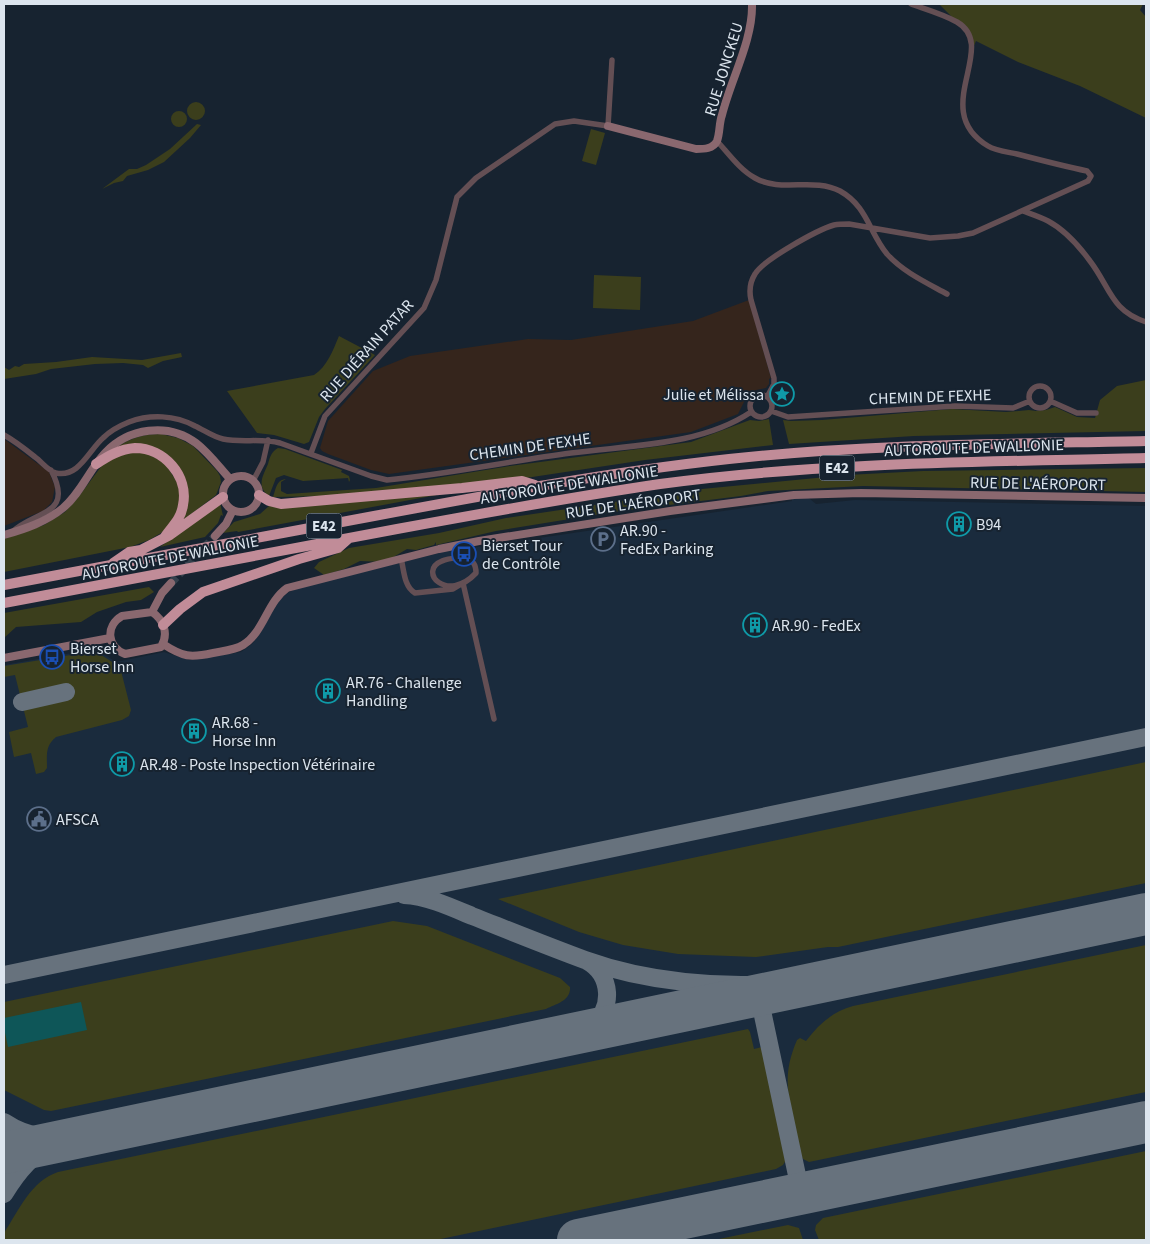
<svg xmlns="http://www.w3.org/2000/svg" width="1150" height="1244" viewBox="0 0 1150 1244" font-family="'Source Sans 3',sans-serif">
	<rect width="100%" height="100%" fill="#172330"/>
	<path fill="#35251c" d="M 749,300 L 771,378 L 769,379 L 769,384 L 766,388 L 756,390 L 747,396 L 738,414 L 691,432 L 389,474 L 371,470 L 328,454 L 322,451 L 320,448 L 328,421 L 373,371 L 410,356 L 528,339 L 571,340 L 693,321 Z
		M 4,439 L 49,472 L 55,487 L 52,502 L 43,511 L 4,526 Z"/>
	<path fill="#1a2b3d" d="M 806,497 L 810,499 L 816,504 L 855,500 L 1146,506 L 1146,1240 L 4,1240 L 4,665 L 89,650 L 99,651 L 116,662 L 164,652 L 189,660 L 229,654 L 241,652 L 252,644 L 259,635 L 280,599 L 289,592 L 299,588 L 443,552 L 792,501 L 792,499 Z"/>
	<path fill="#3b3e1c" d="M 939,4 L 1143,4 L 1140,10 L 1146,17 L 1146,118 L 1080,86 L 1018,62 L 976,41 L 973,48 L 969,34 Z
		M187 111a9 9 0 1 1 18 0a9 9 0 1 1-18 0Z
		M171 119a8 8 0 1 1 16 0a8 8 0 1 1-16 0Z
		M 197,124 L 201,125 L 190,138 L 164,162 L 148,170 L 127,176 L 123,181 L 114,183 L 102,189 L 129,169 L 137,169 L 146,165 L 170,149 Z
		M 591,129 L 605,133 L 596,165 L 582,161 Z
		M 594,275 L 641,277 L 640,310 L 593,308 Z
		M 339,336 L 375,355 L 325,409 L 319,417 L 309,442 L 304,444 L 274,435 L 257,433 L 227,391 L 314,375 C 327,367 333,350 339,336 Z
		M 181,353 L 182,357 L 163,361 L 148,368 L 143,365 L 123,363 L 95,364 L 51,369 L 36,374 L 4,379 L 4,367 L 9,370 L 15,366 L 19,367 L 24,364 L 56,362 L 92,357 L 142,360 Z
		M 1146,380 L 1146,431 L 914,436 L 789,444 L 783,420 L 791,421 L 822,420 L 952,409 L 1006,412 L 1029,410 L 1036,411 L 1046,410 L 1055,407 L 1077,417 L 1095,418 L 1100,400 L 1117,386 Z
		M 769,419 L 773,445 L 645,460 L 519,479 L 326,496 L 273,497 C 276,489 276,480 286,479 L 281,482 L 281,491 L 287,494 L 376,488 L 510,466 L 691,442 L 750,420 L 759,421 Z
		M 161,434 L 178,438 L 193,446 L 217,471 L 220,476 L 221,482 L 216,495 L 182,521 L 185,511 L 171,459 L 116,448 C 130,438 144,434 161,434 Z
		M 278,448 L 285,449 L 342,470 L 341,472 L 349,476 L 350,480 L 349,482 L 348,478 L 303,481 L 284,475 L 276,478 L 269,496 C 256,486 263,476 268,464 C 270,457 271,452 278,448 Z
		M 126,452 L 146,453 L 164,462 L 179,485 L 179,510 L 166,530 L 149,540 L 130,547 L 4,572 L 4,539 L 44,525 L 65,512 L 77,499 L 103,464 Z
		M 1146,468 L 1146,492 L 863,486 L 768,491 L 741,496 L 613,512 L 496,531 L 436,545 L 436,542 L 434,545 L 416,550 L 407,549 L 385,562 L 360,561 L 344,569 L 324,575 L 314,568 L 319,562 L 349,548 L 439,533 L 506,518 L 702,489 L 847,475 L 923,471 Z
		M 453,492 L 238,532 L 237,531 L 223,533 L 234,522 L 260,514 L 269,506 Z
		M 220,502 L 223,516 L 221,515 L 218,523 L 205,537 L 160,547 Z
		M 149,587 L 154,592 L 141,600 L 126,602 L 97,612 L 81,622 L 16,627 L 4,638 L 4,613 Z
		M 95,651 L 120,667 L 131,710 L 129,716 L 122,720 L 56,737 C 45,746 47,755 47,768 L 44,772 L 36,774 L 31,753 L 14,757 L 9,732 L 28,727 L 15,675 L 4,677 L 4,666 Z
		M 1146,762 L 1146,883 L 838,947 L 828,947 L 756,957 L 678,954 L 623,945 L 579,932 L 498,899 Z
		M 393,921 L 427,926 L 560,978 L 570,987 C 571,1001 556,1004 546,1009 L 51,1111 L 44,1110 L 4,1090 L 4,1002 Z
		M 1146,945 L 1146,1092 L 809,1162 L 803,1159 C 798,1150 797,1138 795,1128 C 788,1094 782,1075 797,1040 L 800,1038 L 806,1041 C 819,1024 832,1012 853,1006 Z
		M 748,1029 L 750,1032 L 754,1049 L 762,1047 L 786,1160 L 783,1165 L 776,1169 L 436,1240 L 4,1240 L 4,1233 C 19,1210 31,1181 58,1172 Z
		M 1146,1151 L 1146,1240 L 819,1240 L 815,1230 L 816,1225 L 823,1218 Z
		M 788,1225 L 799,1228 L 803,1240 L 714,1240 Z"/>
	<path fill="#0e5658" d="M 81,1002 L 87,1030 L 8,1047 L 4,1028 L 4,1018 Z"/>
	<g fill="none" stroke-linecap="round" stroke-linejoin="round">
		<path stroke="#67727d" stroke-width="18" d="M 22,702 L 66,692
			M 404,895 C 427,896 451,907 472,916 C 510,931 547,946 585,960 C 646,982 722,989 787,983 C 828,979 869,971 910,964
			M 4,975 L 1146,737
			M 735,985 C 747,988 754,995 761,1006 L 801,1194
			M 569,1034 C 576,1032 584,1030 591,1026 C 614,1009 612,975 587,961
			M 4,1122 C 31,1140 53,1139 85,1136
			M 4,1134 C 11,1151 12,1167 8,1185
			M 4,1194 C 18,1171 33,1153 58,1141"/>
		<path stroke="#67727d" stroke-width="42" d="M 4,1153 L 1146,914
			M 578,1240 L 1146,1122"/>
		<path stroke="#35404c" stroke-width="8" stroke-dasharray="8 4" stroke-linecap="butt" d="M 171,583 L 215,536"/>
		<path stroke="#644f54" stroke-width="5.5" d="M 717,141 C 728,153 740,170 755,178 C 781,193 813,177 840,191 C 867,206 869,232 887,254 C 903,272 927,283 947,294
			M 1023,211 C 1031,214 1040,217 1048,221 C 1065,230 1079,246 1090,261 C 1110,287 1111,311 1146,322
			M1029 397a11 11 0 1 1 22 0a11 11 0 1 1-22 0Z
			M750 406a11 11 0 1 1 22 0a11 11 0 1 1-22 0Z
			M 767,397 L 774,384 L 774,378 L 751,300 C 749,291 750,282 755,274 C 763,260 817,230 834,225 C 839,224 844,224 849,224 L 930,238 L 958,236 L 973,233 L 1088,181 L 1091,176 L 1087,171 C 1063,166 1040,160 1017,154 C 1008,152 996,151 988,146 C 928,110 1000,47 957,22 C 943,14 925,9 911,4
			M 1050,401 L 1077,413 L 1096,413
			M 771,411 L 788,417 L 955,406 L 1013,408 L 1030,401
			M 4,435 C 15,441 25,449 35,457 C 42,462 48,471 56,473 C 79,478 89,450 103,438 C 110,431 119,426 129,422 C 150,414 175,415 195,426 C 204,430 213,437 223,439 C 242,443 261,438 280,443 L 371,476 L 387,480 C 448,474 510,461 571,453 C 630,445 700,446 751,412
			M 311,453 L 325,416 L 424,308 L 436,280 L 457,197 L 476,178 L 555,124 L 574,121 L 608,126 L 612,60
			M 253,481 L 263,462 L 268,440
			M 12,532 C 35,510 75,516 51,470
			M 465,557 C 473,561 476,564 476,573 C 447,604 417,571 442,561 C 448,558 457,558 465,557 Z
			M 401,558 C 404,570 404,587 415,593 L 453,589 L 463,583 L 494,719"/>
		<path stroke="#8a686f" stroke-width="8" d="M 608,126 L 696,149 C 704,149 713,149 717,141 C 720,133 719,123 722,115 C 731,79 753,40 752,4
			M223 494a18 18 0 1 1 36 0a18 18 0 1 1-36 0Z
			M 4,535 C 25,529 46,522 63,508 C 81,493 89,470 105,453 C 128,428 168,422 196,443 C 209,453 219,467 230,479
			M 215,536 L 226,524 L 233,510
			M 152,612 C 164,620 169,634 161,647 L 125,654 C 107,647 105,626 122,616 Z
			M 152,612 L 162,593 L 171,583
			M 163,644 C 183,657 190,658 213,653 C 223,651 235,650 243,645 C 264,632 267,602 287,588 L 439,549 L 479,541 L 670,511 L 794,495 L 861,493 L 1146,498
			M 4,658 L 110,638"/>
		<path stroke="#c18c98" stroke-width="10" d="M 96,464 C 108,456 120,449 135,448 C 164,448 189,476 183,505 C 181,520 171,527 164,538
			M 259,495 L 269,501 L 281,504 L 462,488 L 522,481 L 535,485
			M 113,563 L 129,552 L 141,550 L 170,535 L 223,497
			M 4,585 C 127,562 251,539 374,516 C 492,494 610,472 729,459 C 868,444 1007,444 1146,441
			M 4,603 C 135,579 266,554 397,529 C 484,513 572,497 660,484 C 821,462 984,462 1146,458
			M 163,625 L 180,609 L 203,592 L 299,559 L 338,548 L 348,539"/>
	</g>
	<defs>
		<g id="sight-ring" transform="scale(1.25)"><circle r="9.5" fill="#172330" stroke="#0f9aa8" stroke-width="1.5"/><path d="M0-6L1.8-2.2L6-1.7L2.9 1.2L3.7 5.4L0 3.3L-3.7 5.4L-2.9 1.2L-6-1.7L-1.8-2.2Z" fill="#0f9aa8"/></g>
		<g id="building-ring" transform="scale(1.25)"><circle r="9.5" fill="#172330" stroke="#0f9aa8" stroke-width="1.5"/><path d="M-4-6H4V6H1V3H-1V6H-4ZM-2.5-4.3h1.7v1.8h-1.7ZM.8-4.3h1.7v1.8H.8ZM-2.5-1h1.7V.8h-1.7ZM.8-1h1.7V.8H.8Z" fill="#0f9aa8"/></g>
		<g id="parking-ring" transform="scale(1.25)"><circle r="9.5" fill="#172330" stroke="#5c6f8a" stroke-width="1.5"/><path d="M-3.5-5.5H1a3.5 3.5 0 0 1 0 7H-1V5.5H-3.5ZM-1-3.4V-.6H.8a1.4 1.4 0 0 0 0-2.8Z" fill="#5c6f8a"/></g>
		<g id="bus-ring" transform="scale(1.25)"><circle r="9.5" fill="#172330" stroke="#1a4fb4" stroke-width="1.5"/><path d="M-5-6H5V4H4V6H2V4H-2V6H-4V4H-5ZM-3.5-4V0h7V-4ZM-3.5 1.2v1.5H-2V1.2ZM2 1.2v1.5H3.5V1.2Z" fill="#1a4fb4"/></g>
		<g id="civic-ring" transform="scale(1.25)"><circle r="9.5" fill="#172330" stroke="#5c6f8a" stroke-width="1.5"/><path d="M-.6-6.5H3V-4.5H.6V-3L4-1V1h2V6H-6V1h2V-1L-.6-3ZM-1.2 2.5V6h2.4V2.5Z" fill="#5c6f8a"/></g>
	</defs>
	<g fill-rule="evenodd">
		<use href="#sight-ring" x="782" y="394"/>
		<use href="#building-ring" x="959" y="524"/>
		<use href="#parking-ring" x="603" y="539"/>
		<use href="#bus-ring" x="464" y="554"/>
		<use href="#building-ring" x="755" y="625"/>
		<use href="#bus-ring" x="52" y="657"/>
		<use href="#building-ring" x="328" y="691"/>
		<use href="#building-ring" x="194" y="731"/>
		<use href="#building-ring" x="122" y="764"/>
		<use href="#civic-ring" x="39" y="819"/>
	</g>
	<g text-anchor="middle" stroke-width="4" stroke-linejoin="round" paint-order="stroke">
		<g fill="#172330" stroke="#a1abb5" stroke-width="1">
			<rect x="819.5" y="455.5" width="35" height="25" rx="4"/>
			<rect x="306.5" y="513.5" width="35" height="25" rx="4"/>
		</g>
		<g font-size="15" font-weight="bold" fill="#dce5ee">
			<text x="837" y="473">E42</text>
			<text x="324" y="531">E42</text>
		</g>
		<g font-size="16" fill="#dce5ee" stroke="#172330">
			<text transform="translate(723 69) rotate(-73)" y="6">RUE JONCKEU</text>
			<text transform="translate(366 350) rotate(-48)" y="6">RUE DIÉRAIN PATAR</text>
			<text transform="translate(930 396) rotate(-2)" y="6">CHEMIN DE FEXHE</text>
			<text transform="translate(530 446) rotate(-8)" y="6">CHEMIN DE FEXHE</text>
			<text transform="translate(974 447) rotate(-2)" y="6">AUTOROUTE DE WALLONIE</text>
			<text transform="translate(1038 483) rotate(1)" y="6">RUE DE L'AÉROPORT</text>
			<text transform="translate(569 484) rotate(-9)" y="6">AUTOROUTE DE WALLONIE</text>
			<text transform="translate(633 503) rotate(-8)" y="6">RUE DE L'AÉROPORT</text>
			<text transform="translate(170 557) rotate(-11)" y="6">AUTOROUTE DE WALLONIE</text>
		</g>
		<g font-size="16" fill="#dce5ee" stroke="#172330" text-anchor="start">
			<text x="764" y="400" text-anchor="end">Julie et Mélissa</text>
			<text x="976" y="530">B94</text>
			<text x="620" y="536">AR.90 -<tspan x="620" dy="18">FedEx Parking</tspan></text>
			<text x="482" y="551">Bierset Tour<tspan x="482" dy="18">de Contrôle</tspan></text>
			<text x="772" y="631">AR.90 - FedEx</text>
			<text x="70" y="654">Bierset<tspan x="70" dy="18">Horse Inn</tspan></text>
			<text x="346" y="688">AR.76 - Challenge<tspan x="346" dy="18">Handling</tspan></text>
			<text x="212" y="728">AR.68 -<tspan x="212" dy="18">Horse Inn</tspan></text>
			<text x="140" y="770">AR.48 - Poste Inspection Vétérinaire</text>
			<text x="56" y="825">AFSCA</text>
		</g>
	</g>
	<rect width="1150" height="1244" fill="none" stroke="#dce5ee" stroke-width="10"/>
</svg>
